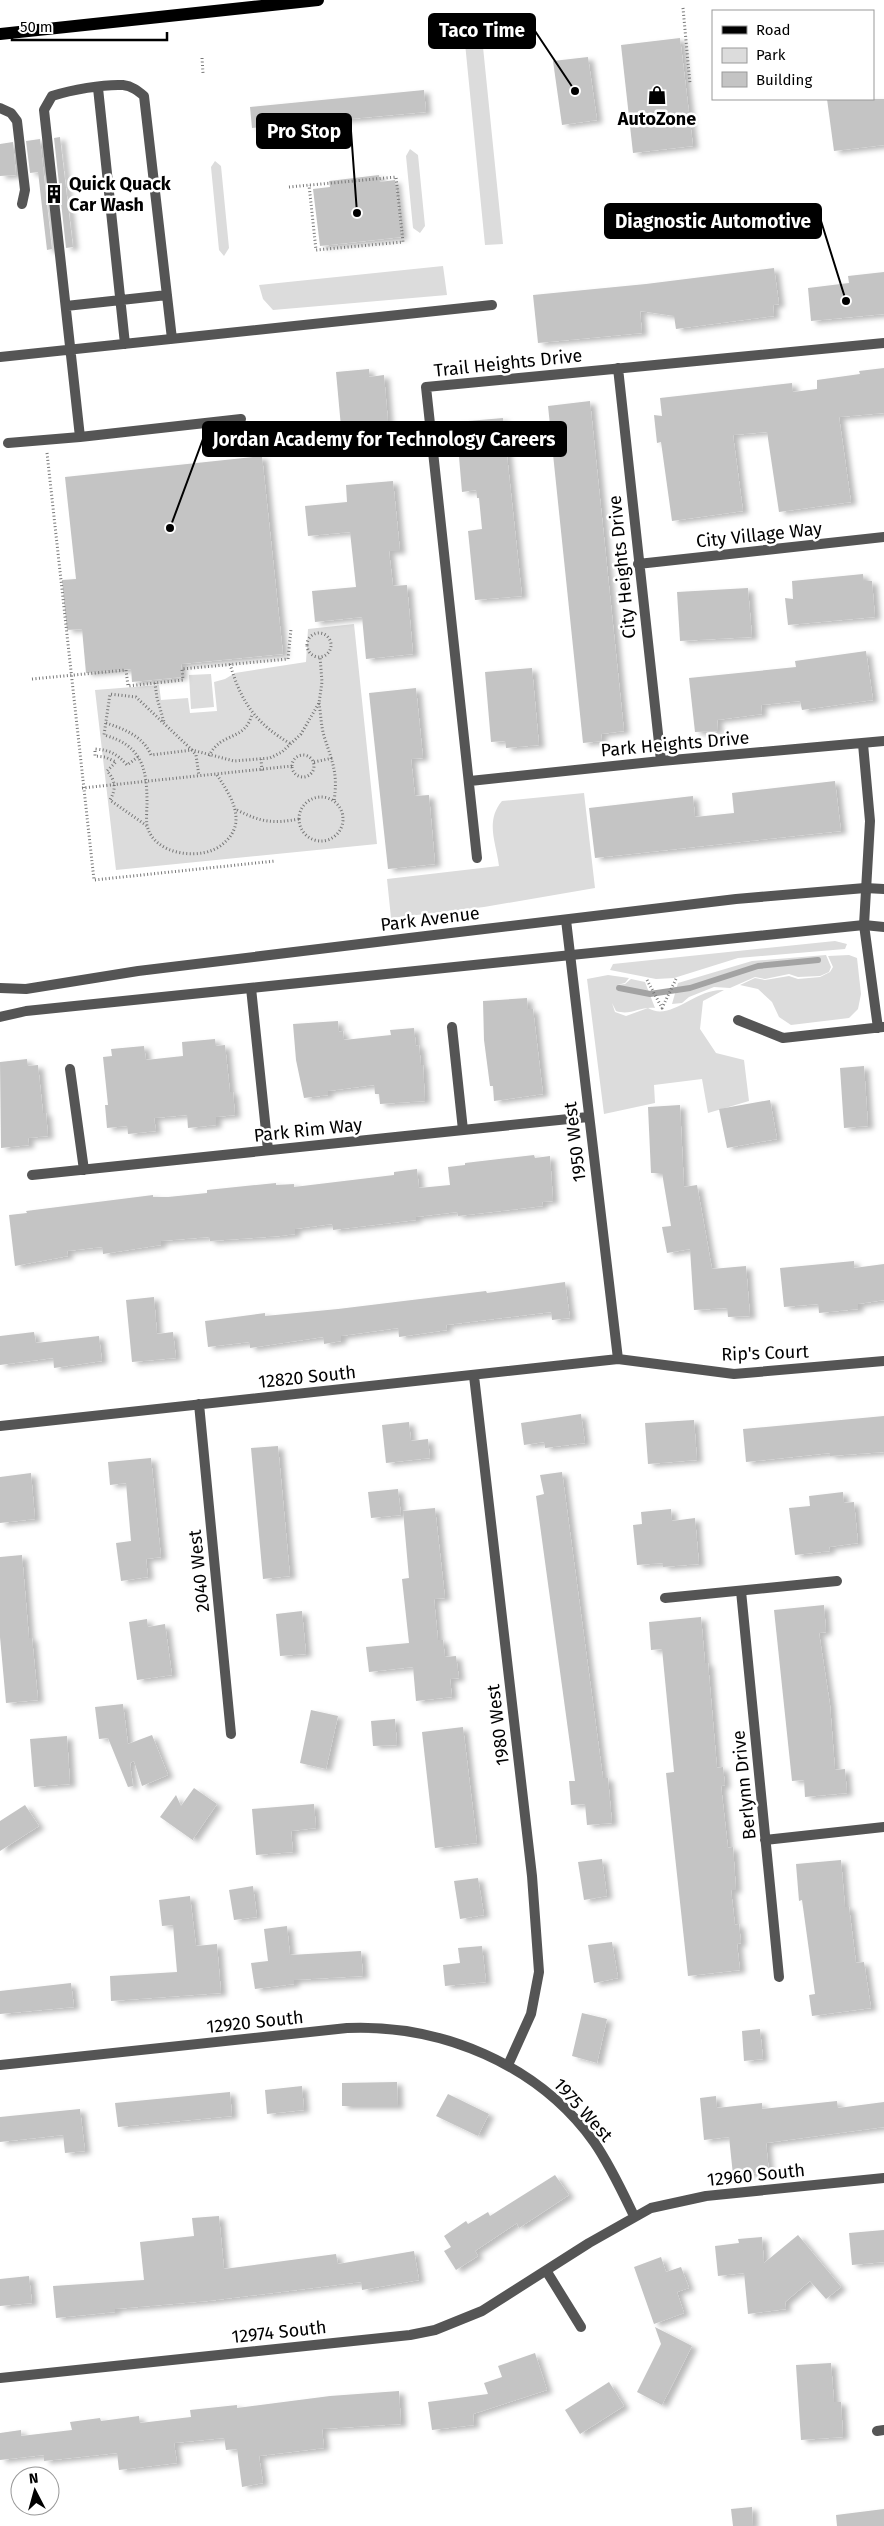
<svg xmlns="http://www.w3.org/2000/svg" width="884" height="2526" viewBox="0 0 884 2526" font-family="'Fira Sans',sans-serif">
	<defs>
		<filter id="shadow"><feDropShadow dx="5.5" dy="3" stdDeviation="2.5" flood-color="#0004"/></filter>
	</defs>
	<rect width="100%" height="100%" fill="#fff"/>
	<path fill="#dcdcdc" d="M 503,29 L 504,40 L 483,47 L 503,244 L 485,245 L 464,33 Z
		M 410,149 L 418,155 L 425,226 L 420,233 L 413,228 L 406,156 Z
		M 215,161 L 221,166 L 229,248 L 224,256 L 219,250 L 211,167 Z
		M 443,266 L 447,295 L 273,310 L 263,299 L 259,285 Z
		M 354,624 L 377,844 L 116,870 L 95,690 L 159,685 L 161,700 L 188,698 L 190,713 L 217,711 L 214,682 L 225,679 L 235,673 L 306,662 L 308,629 Z
		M 211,674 L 214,707 L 191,709 L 189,675 Z
		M 584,793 L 595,888 L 484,907 L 391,918 L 387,879 L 499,866 C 496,842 485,821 502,801 Z
		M 835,941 L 847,944 L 845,949 L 738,958 L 674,978 L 656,979 L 610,970 L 613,964 Z
		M 826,955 L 831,967 L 829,972 L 820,976 L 798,977 L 789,974 L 765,979 L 755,977 L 730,988 L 714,987 L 689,997 L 682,1003 L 672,1004 L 678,983 L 752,961 Z
		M 849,955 L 857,958 L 861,994 L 858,1009 L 849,1018 L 791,1025 L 779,1017 L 772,1002 L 758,989 L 740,985 L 755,978 L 765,980 L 789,976 L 798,979 L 820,977 L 830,972 L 833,967 L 828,956 Z
		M 608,975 L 629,978 L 625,983 L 617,985 L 625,984 L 631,979 L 645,982 L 655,1008 C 640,1006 631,1016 616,1011 L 612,1003 L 615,1012 L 626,1016 L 648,1008 C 671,1022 695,988 724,990 L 703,1001 L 700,1029 L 716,1053 L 744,1060 L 749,1101 L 708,1113 L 702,1079 L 654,1085 L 655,1103 L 604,1114 L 587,979 Z"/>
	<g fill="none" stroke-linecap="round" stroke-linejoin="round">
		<path stroke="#a3a3a3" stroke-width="6" d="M 619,988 L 650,994 L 690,988 L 758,966 L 818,960"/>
	</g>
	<path fill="#c4c4c4" filter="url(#shadow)" d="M 680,38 L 693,146 L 633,153 L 621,45 Z
		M 588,57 L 597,120 L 562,125 L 553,61 Z
		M 424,90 L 426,112 L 252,128 L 250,107 Z
		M 827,99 L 884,99 L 884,145 L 834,151 Z
		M 60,137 L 73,247 L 66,248 L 54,138 Z
		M 40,139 L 52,249 L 47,250 L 38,172 L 30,173 L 26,141 Z
		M 13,142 L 16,175 L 0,176 L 0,144 Z
		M 379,175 L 380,182 L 395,180 L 402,237 L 320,246 L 313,189 L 330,187 L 329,181 Z
		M 774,268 L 779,304 L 773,305 L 774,316 L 676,329 L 674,316 L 640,311 L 642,333 L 538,343 L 533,295 L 646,284 Z
		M 884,272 L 884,314 L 811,321 L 808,288 L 849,283 L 848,276 Z
		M 884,368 L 884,413 L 839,417 L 851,502 L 779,512 L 767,432 L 733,435 L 743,511 L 672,521 L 661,442 L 657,443 L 654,415 L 662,416 L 660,398 L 792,383 L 793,392 L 817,389 L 817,380 L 860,374 L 859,371 Z
		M 369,369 L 369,377 L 384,375 L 390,445 L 343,449 L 336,372 Z
		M 590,401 L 624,731 L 601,734 L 602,741 L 583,743 L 548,406 Z
		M 503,418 L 522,596 L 475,600 L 468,531 L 482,529 L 479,498 L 477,498 L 476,490 L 462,492 L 456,422 Z
		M 262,456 L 283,654 L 181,664 L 182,677 L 132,682 L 131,669 L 86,673 L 82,629 L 67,630 L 62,580 L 76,579 L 65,477 Z
		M 393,481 L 400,551 L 389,551 L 393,586 L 407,585 L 413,654 L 366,659 L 362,617 L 315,622 L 312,591 L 356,587 L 350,532 L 308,536 L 305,506 L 347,502 L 346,485 Z
		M 863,574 L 864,581 L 872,581 L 875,617 L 788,625 L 785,598 L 793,599 L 792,581 Z
		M 748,588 L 752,637 L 680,641 L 677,592 Z
		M 866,651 L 873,700 L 802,710 L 800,701 L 761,705 L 762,714 L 717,720 L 718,731 L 695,732 L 689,678 L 796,667 L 795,661 Z
		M 532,668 L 539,745 L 506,748 L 505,741 L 491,742 L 485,672 Z
		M 416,688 L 423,758 L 411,759 L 415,796 L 429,795 L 435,864 L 388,869 L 369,693 Z
		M 835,781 L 841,831 L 595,858 L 589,808 L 693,796 L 695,817 L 734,813 L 732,793 Z
		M 527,998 L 528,1009 L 533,1009 L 543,1094 L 494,1101 L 493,1086 L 490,1086 L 484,1040 L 483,1001 Z
		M 338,1021 L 339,1032 L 343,1031 L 344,1040 L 391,1035 L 390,1030 L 414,1028 L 416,1046 L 419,1045 L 421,1065 L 423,1065 L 425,1101 L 380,1104 L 379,1094 L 375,1094 L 374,1085 L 328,1091 L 328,1095 L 304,1098 L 296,1060 L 293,1024 Z
		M 215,1039 L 216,1046 L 225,1045 L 230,1092 L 233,1092 L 235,1115 L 216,1117 L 216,1125 L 188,1128 L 187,1115 L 154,1118 L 156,1131 L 128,1134 L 127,1126 L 107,1128 L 105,1105 L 108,1105 L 103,1057 L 112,1056 L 111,1049 L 144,1046 L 146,1060 L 183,1056 L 182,1042 Z
		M 27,1059 L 28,1066 L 38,1065 L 43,1113 L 46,1113 L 48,1136 L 28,1138 L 29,1145 L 1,1148 L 0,1062 Z
		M 864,1066 L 868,1126 L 844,1128 L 840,1068 Z
		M 770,1100 L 777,1139 L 727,1148 L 719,1109 Z
		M 680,1105 L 684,1187 L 697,1185 L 712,1269 L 746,1266 L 750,1316 L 728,1317 L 727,1308 L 694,1310 L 690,1249 L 667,1253 L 662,1227 L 671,1226 L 662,1173 L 651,1173 L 648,1107 Z
		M 534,1155 L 535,1158 L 550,1156 L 553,1201 L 542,1202 L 543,1206 L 458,1216 L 457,1212 L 416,1217 L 416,1220 L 333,1230 L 332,1224 L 295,1229 L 295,1234 L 280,1236 L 210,1241 L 209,1237 L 161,1241 L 161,1245 L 103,1254 L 102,1247 L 67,1251 L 68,1256 L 15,1266 L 9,1215 L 27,1213 L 26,1211 L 153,1195 L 153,1197 L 168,1197 L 207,1193 L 207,1190 L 276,1183 L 276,1185 L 294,1184 L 294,1187 L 394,1175 L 394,1172 L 417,1169 L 419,1188 L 450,1185 L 448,1167 L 465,1165 L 465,1163 Z
		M 854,1261 L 854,1268 L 884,1264 L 884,1300 L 858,1304 L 858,1309 L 819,1313 L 818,1304 L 784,1307 L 780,1268 Z
		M 565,1282 L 570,1318 L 552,1320 L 551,1312 L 446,1325 L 447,1330 L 399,1337 L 398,1328 L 341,1336 L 341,1341 L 324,1344 L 323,1337 L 250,1348 L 249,1342 L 208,1347 L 205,1321 L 265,1313 L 265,1316 L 338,1309 L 486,1291 L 487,1293 Z
		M 154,1297 L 157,1334 L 173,1332 L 176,1358 L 132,1362 L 126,1300 Z
		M 34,1332 L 36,1343 L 99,1336 L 102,1361 L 54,1368 L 53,1358 L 0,1365 L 0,1336 Z
		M 581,1414 L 585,1443 L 545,1448 L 544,1442 L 524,1445 L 521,1423 Z
		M 884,1416 L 884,1452 L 830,1456 L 830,1453 L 746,1462 L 743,1429 Z
		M 694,1420 L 697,1460 L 648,1464 L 645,1423 Z
		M 409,1422 L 411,1441 L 428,1439 L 430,1458 L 386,1463 L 382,1425 Z
		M 278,1446 L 290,1576 L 263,1579 L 251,1448 Z
		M 151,1458 L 161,1557 L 146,1559 L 148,1577 L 121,1581 L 116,1543 L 131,1541 L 126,1483 L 110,1485 L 108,1462 Z
		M 562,1472 L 603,1778 L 608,1778 L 612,1823 L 587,1825 L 585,1804 L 571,1805 L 569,1781 L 575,1781 L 536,1496 L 544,1494 L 540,1475 Z
		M 31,1473 L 35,1519 L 0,1523 L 0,1477 Z
		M 398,1489 L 401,1515 L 371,1518 L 368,1492 Z
		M 843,1492 L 844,1503 L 854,1502 L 858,1543 L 829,1547 L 830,1551 L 795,1555 L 789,1508 L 810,1506 L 809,1496 Z
		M 435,1508 L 445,1598 L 434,1599 L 438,1640 L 443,1640 L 445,1657 L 456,1656 L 459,1678 L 450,1679 L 452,1697 L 416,1701 L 413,1667 L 369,1672 L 366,1647 L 409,1643 L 402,1579 L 409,1578 L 403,1511 Z
		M 671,1509 L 672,1521 L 695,1518 L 699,1564 L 663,1567 L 663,1563 L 637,1565 L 633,1525 L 642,1524 L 641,1512 Z
		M 22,1555 L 29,1638 L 32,1638 L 38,1700 L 6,1703 L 0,1637 L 0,1557 Z
		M 824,1605 L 826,1632 L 819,1633 L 830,1705 L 835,1770 L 845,1769 L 847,1793 L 805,1797 L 804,1780 L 792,1781 L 774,1610 Z
		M 302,1611 L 306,1654 L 280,1656 L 276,1614 Z
		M 701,1617 L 705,1663 L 708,1663 L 717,1768 L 723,1767 L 725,1785 L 721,1786 L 728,1848 L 733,1847 L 736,1890 L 731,1890 L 735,1925 L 739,1924 L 741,1943 L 737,1944 L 740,1970 L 688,1976 L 666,1773 L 674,1772 L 662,1649 L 651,1650 L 649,1622 Z
		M 147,1619 L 148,1627 L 165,1624 L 172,1675 L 137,1680 L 129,1622 Z
		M 123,1704 L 128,1744 L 152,1735 L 168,1775 L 142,1786 L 134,1761 L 130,1763 L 133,1786 L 128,1787 L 108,1738 L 99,1739 L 95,1707 Z
		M 311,1710 L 338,1716 L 326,1769 L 300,1763 Z
		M 395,1719 L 397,1745 L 373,1746 L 371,1721 Z
		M 463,1727 L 477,1843 L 435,1848 L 422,1732 Z
		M 67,1736 L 70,1784 L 34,1787 L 30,1739 Z
		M 194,1788 L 217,1804 L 193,1839 L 194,1841 L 160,1817 L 176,1795 L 181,1806 Z
		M 314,1804 L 316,1828 L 291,1831 L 293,1852 L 256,1855 L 252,1809 Z
		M 25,1805 L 39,1826 L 0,1851 L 0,1821 Z
		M 602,1859 L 607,1896 L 584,1900 L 578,1862 Z
		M 841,1860 L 845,1907 L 849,1907 L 856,1963 L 864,1962 L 871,2008 L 812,2016 L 809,1995 L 815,1994 L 802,1900 L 799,1901 L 796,1864 Z
		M 478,1878 L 484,1915 L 460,1919 L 454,1881 Z
		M 253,1886 L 257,1917 L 234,1920 L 229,1890 Z
		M 190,1896 L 196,1946 L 217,1944 L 221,1993 L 111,2001 L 110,1976 L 177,1972 L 173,1925 L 162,1926 L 159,1900 Z
		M 287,1926 L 290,1955 L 361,1951 L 363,1976 L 294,1980 L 294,1984 L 255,1989 L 251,1963 L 268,1961 L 264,1929 Z
		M 612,1942 L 618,1978 L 594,1983 L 588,1945 Z
		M 482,1946 L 486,1982 L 445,1986 L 443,1965 L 460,1963 L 458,1948 Z
		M 71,1983 L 74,2007 L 0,2014 L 0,1991 Z
		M 582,2013 L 607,2019 L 597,2063 L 572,2056 Z
		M 760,2029 L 763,2059 L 744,2061 L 742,2031 Z
		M 397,2082 L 398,2106 L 342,2106 L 342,2083 Z
		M 302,2086 L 304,2110 L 267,2114 L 265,2090 Z
		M 230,2092 L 232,2116 L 118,2127 L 115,2103 Z
		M 448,2094 L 489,2114 L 478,2136 L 436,2116 Z
		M 716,2096 L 717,2108 L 762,2103 L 762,2109 L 837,2101 L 838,2108 L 884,2102 L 884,2127 L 766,2143 L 769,2172 L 733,2175 L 729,2137 L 704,2140 L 700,2098 Z
		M 80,2109 L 85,2151 L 65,2153 L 63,2135 L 0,2142 L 0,2117 Z
		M 555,2175 L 569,2195 L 519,2228 L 517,2223 L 475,2251 L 478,2256 L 456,2270 L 444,2251 L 451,2247 L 444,2236 L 466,2221 L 468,2224 L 488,2212 L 490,2216 Z
		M 219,2216 L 224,2269 L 336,2254 L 338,2264 L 414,2251 L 419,2280 L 362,2290 L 361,2282 L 208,2301 L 115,2309 L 115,2312 L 56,2318 L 53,2286 L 144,2280 L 140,2242 L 194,2236 L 192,2218 Z
		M 884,2230 L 884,2262 L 852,2265 L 849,2233 Z
		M 798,2235 L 841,2287 L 826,2299 L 810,2281 L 785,2302 L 786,2309 L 748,2314 L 744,2273 L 718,2276 L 715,2246 L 739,2243 L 738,2239 L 762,2237 L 764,2263 Z
		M 661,2257 L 666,2272 L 681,2267 L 689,2288 L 677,2292 L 684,2313 L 654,2324 L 634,2267 Z
		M 29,2276 L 32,2303 L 0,2306 L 0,2279 Z
		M 655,2327 L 692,2346 L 662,2405 L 637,2392 L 661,2344 Z
		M 535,2353 L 547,2390 L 473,2414 L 474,2425 L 432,2430 L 428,2402 L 488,2394 L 484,2383 L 502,2377 L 498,2366 Z
		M 831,2363 L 834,2402 L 841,2402 L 843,2437 L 801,2440 L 796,2365 Z
		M 609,2382 L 624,2406 L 580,2434 L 565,2410 Z
		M 399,2391 L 401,2424 L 322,2429 L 324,2448 L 259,2456 L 263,2483 L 242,2487 L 237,2449 L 226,2450 L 224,2438 L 174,2443 L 177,2463 L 119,2470 L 117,2453 L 44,2461 L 44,2455 L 0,2460 L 0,2433 L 21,2430 L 21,2436 L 72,2430 L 70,2422 L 100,2418 L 101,2421 L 139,2416 L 140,2423 L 191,2417 L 190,2410 L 237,2405 L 237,2408 L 330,2396 Z
		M 752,2507 L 753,2526 L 733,2526 L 731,2509 Z
		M 884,2509 L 884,2526 L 837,2526 L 836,2515 Z"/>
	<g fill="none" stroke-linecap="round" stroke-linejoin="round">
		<path stroke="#777" stroke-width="3" stroke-dasharray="1 2.5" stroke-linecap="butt" d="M 683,8 L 690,84
			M 202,58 L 203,73
			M 289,187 L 396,177 L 403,242 L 316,250 L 309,185
			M 47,453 L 94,880 L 275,861
			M307 645a12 12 0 1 1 24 0a12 12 0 1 1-24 0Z
			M 230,664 C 241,702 256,724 291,744
			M 32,679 L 126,670 L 128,686 L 183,680 L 182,669 L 288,659 L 291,629
			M 155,683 L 157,698 L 164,722
			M 319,703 C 321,715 321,728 325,739 C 333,764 338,774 334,801
			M 106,723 C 124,729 143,736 151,755 L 192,750 L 196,755 L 199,776
			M292 766a11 11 0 1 1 22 0a11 11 0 1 1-22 0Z
			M 209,756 C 221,731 245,742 252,714
			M 138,757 L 127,765 C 117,754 110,750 95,749 L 95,756 L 105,757 L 116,762 L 107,771 C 116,781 116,789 110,800 L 147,826
			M 261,759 L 262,771
			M 314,762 L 333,758
			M 217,775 C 231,796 248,822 224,843 C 204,862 153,856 147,825 C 146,818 147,809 147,802 C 147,767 141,745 104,735 L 110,694 L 136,697 L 192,750 L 234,761 L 270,758 L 282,752 L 301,734 L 319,703 L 322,682 L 320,657
			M 82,788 L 292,766
			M299 819a22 22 0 1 1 44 0a22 22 0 1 1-44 0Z
			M 237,810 C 261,822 272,824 299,819
			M 647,980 L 662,1008 L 676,979"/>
		<path stroke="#555" stroke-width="10" d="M 98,88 L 125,344
			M 0,108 L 11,113 L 17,121 L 25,190 L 22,204
			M 66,306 L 167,295
			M 0,357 L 492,305
			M 80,437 L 241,419
			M 8,443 L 80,437 L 44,110 L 52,96 C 71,90 103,84 123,85 C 132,86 138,91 144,96 L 172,339"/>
		<path stroke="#555" stroke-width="10" d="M 618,368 L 661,761
			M 638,564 L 884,537
			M 863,744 L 870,821 L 864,925 L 878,1028
			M 470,781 L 661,761 L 884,741
			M 477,858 L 426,387 L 884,343
			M 566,920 L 618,1359
			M 251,988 L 268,1150
			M 738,1020 L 783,1038 L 883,1027
			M 452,1027 L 463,1130
			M 70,1069 L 84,1170
			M 32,1175 L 588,1117
			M 474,1376 L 532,1876 L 539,1972 L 531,2014 L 508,2065
			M 199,1404 L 231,1734
			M 0,1426 L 618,1359 L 734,1374 L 884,1361
			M 741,1591 L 779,1977
			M 665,1598 L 837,1581
			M 765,1840 L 884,1827
			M 0,2065 L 347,2028 C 441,2024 538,2064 594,2142 C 610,2165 622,2191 634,2216
			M 547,2272 L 581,2327
			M 0,2378 L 410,2335 L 435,2330 L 482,2311 L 589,2243 L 651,2208 L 706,2196 L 884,2178
			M 877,2431 L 884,2430"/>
		<path stroke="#555" stroke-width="10" d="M 0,988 L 26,989 L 138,971 L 459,932 L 736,899 L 865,888 L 884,889
			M 0,1017 L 26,1011 L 864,925 L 884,927"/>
		<path stroke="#000" stroke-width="12" d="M 0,34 L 318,0"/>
	</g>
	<defs>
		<g id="shop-bare" transform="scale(1.5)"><path d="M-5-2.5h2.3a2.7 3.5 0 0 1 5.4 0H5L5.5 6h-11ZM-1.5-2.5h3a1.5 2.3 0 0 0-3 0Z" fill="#000" stroke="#fff" stroke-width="2.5" paint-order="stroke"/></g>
		<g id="building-bare" transform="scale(1.5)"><path d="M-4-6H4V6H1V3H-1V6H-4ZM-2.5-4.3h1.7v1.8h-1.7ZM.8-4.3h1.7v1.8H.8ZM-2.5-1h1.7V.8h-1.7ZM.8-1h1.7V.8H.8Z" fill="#000" stroke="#fff" stroke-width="2.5" paint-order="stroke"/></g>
	</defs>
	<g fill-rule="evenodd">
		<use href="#shop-bare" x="657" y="95"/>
		<use href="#building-bare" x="54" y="194"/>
	</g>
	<g text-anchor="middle" stroke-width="5" stroke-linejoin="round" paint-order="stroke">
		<g font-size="18" font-weight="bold" fill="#000" stroke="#fff">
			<text x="657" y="125">AutoZone</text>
			<text x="69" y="190" text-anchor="start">Quick Quack<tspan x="69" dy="21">Car Wash</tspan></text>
		</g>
		<g font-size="18" fill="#000" stroke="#fff">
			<text transform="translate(508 363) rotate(-6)" y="6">Trail Heights Drive</text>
			<text transform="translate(759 535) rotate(-6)" y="6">City Village Way</text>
			<text transform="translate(622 567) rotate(-96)" y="6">City Heights Drive</text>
			<text transform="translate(675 744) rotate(-5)" y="6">Park Heights Drive</text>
			<text transform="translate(430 919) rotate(-7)" y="6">Park Avenue</text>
			<text transform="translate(308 1130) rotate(-6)" y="6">Park Rim Way</text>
			<text transform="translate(575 1142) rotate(-97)" y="6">1950 West</text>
			<text transform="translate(765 1353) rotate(-2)" y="6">Rip's Court</text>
			<text transform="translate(307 1377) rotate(-6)" y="6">12820 South</text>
			<text transform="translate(199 1571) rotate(-96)" y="6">2040 West</text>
			<text transform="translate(498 1725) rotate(-97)" y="6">1980 West</text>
			<text transform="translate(744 1785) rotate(-96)" y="6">Berlynn Drive</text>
			<text transform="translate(255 2022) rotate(-6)" y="6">12920 South</text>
			<text transform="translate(583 2110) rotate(48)" y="6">1975 West</text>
			<text transform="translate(756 2175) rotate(-6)" y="6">12960 South</text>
			<text transform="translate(279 2332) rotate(-6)" y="6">12974 South</text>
		</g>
	</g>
	<path fill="none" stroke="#000" stroke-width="2" d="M575 91L535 31M357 213L351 131M846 301L821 221M170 528L203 439"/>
	<g fill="#000" stroke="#fff" stroke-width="2">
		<circle cx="575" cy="91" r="5"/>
		<circle cx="357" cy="213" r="5"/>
		<circle cx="846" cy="301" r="5"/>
		<circle cx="170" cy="528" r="5"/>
	</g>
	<g fill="#000" stroke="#000" stroke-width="2">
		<rect x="429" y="14" width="106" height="34" rx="5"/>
		<rect x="257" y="114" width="94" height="34" rx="5"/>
		<rect x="605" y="204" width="216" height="34" rx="5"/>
		<rect x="203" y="422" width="363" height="34" rx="5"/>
	</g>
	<g font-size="19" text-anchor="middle" font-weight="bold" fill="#fff">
		<text x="482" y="37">Taco Time</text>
		<text x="304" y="138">Pro Stop</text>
		<text x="713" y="228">Diagnostic Automotive</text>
		<text x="384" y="446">Jordan Academy for Technology Careers</text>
	</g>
	<rect x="712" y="10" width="162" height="90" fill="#ffffff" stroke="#999999"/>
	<rect x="722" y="26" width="25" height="8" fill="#000000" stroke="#999999"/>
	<text x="756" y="35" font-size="15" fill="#000000">Road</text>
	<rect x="722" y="48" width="25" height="15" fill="#dcdcdc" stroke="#999999"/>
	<text x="756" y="60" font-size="15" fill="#000000">Park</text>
	<rect x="722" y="72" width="25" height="15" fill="#c4c4c4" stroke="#999999"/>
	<text x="756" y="85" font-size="15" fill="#000000">Building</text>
	<g transform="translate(35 2491) rotate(354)"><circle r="24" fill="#ffffff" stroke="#999999"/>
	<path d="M0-4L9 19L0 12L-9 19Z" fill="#000000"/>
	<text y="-8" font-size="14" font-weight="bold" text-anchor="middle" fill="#000000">N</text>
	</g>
	<path d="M12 32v8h155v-8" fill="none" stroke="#000000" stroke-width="2.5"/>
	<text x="20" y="32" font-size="15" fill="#000000" stroke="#ffffff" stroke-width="4" paint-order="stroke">50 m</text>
</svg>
